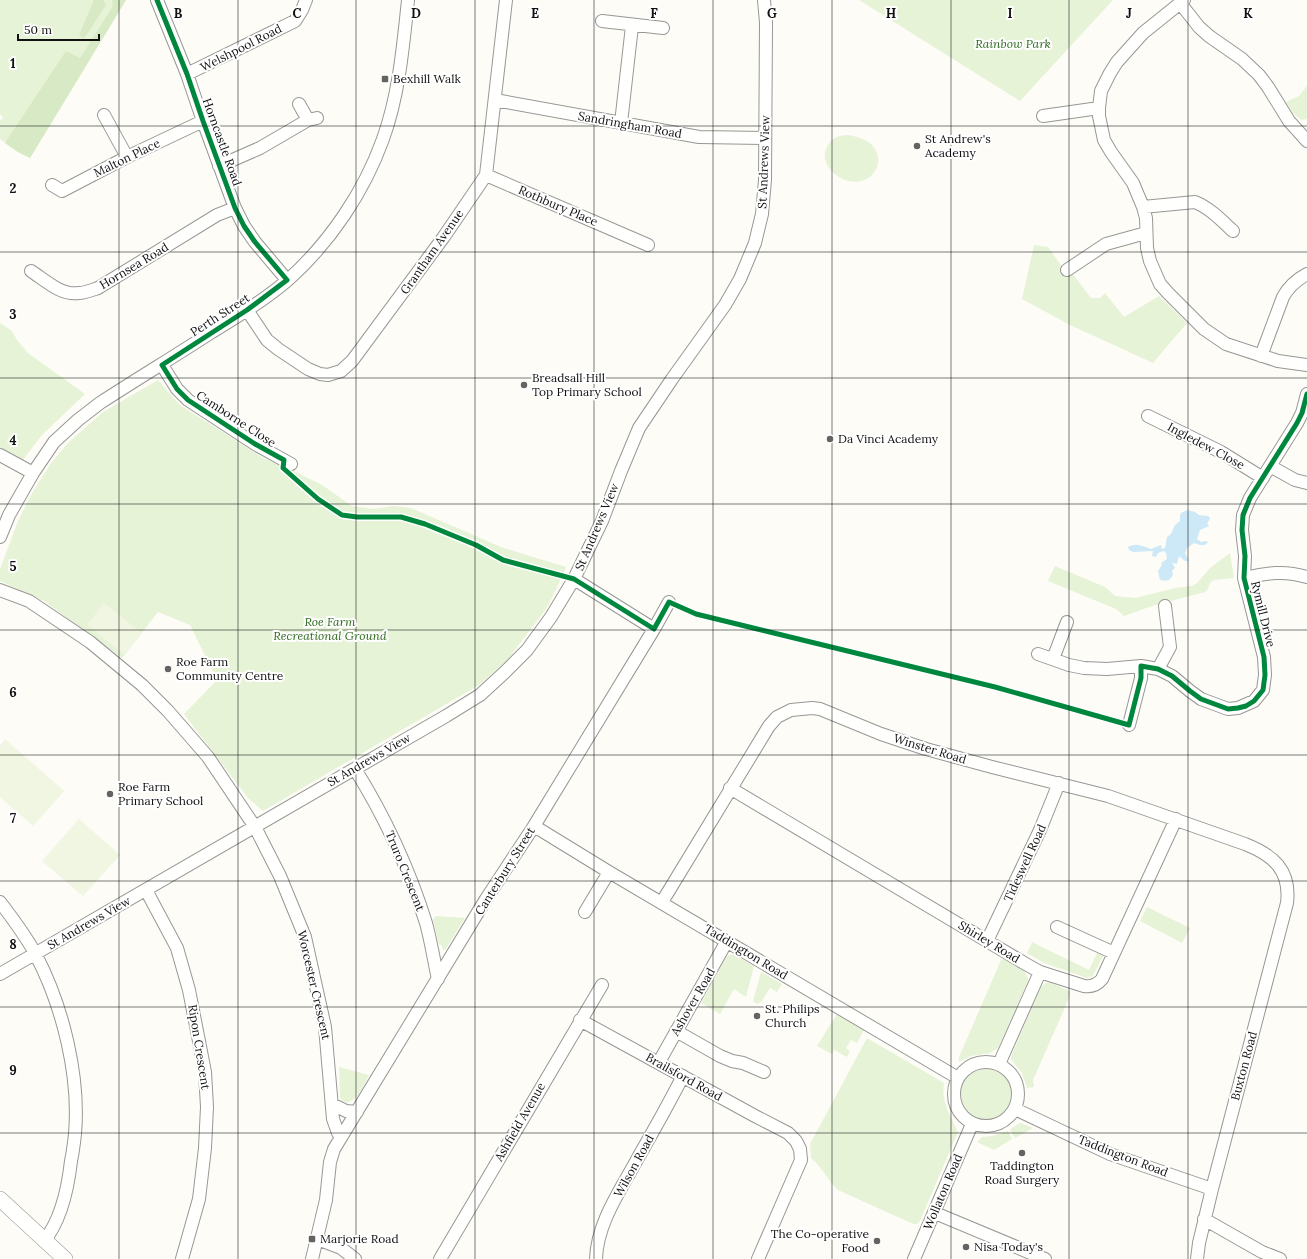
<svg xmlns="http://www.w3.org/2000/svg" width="1307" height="1259" viewBox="0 0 1307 1259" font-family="Lora,serif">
	<rect width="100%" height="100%" fill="#fdfcf7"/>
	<path fill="#e7f3d7" d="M 0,0 L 126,0 L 30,158 L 18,152 L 0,139 L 0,121 L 3,118 L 0,114 Z
		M 859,0 L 1113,0 L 1020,101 Z
		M 1307,86 L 1307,119 L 1301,120 L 1293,113 L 1286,102 L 1299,96 Z
		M 849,135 C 857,137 866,139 872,145 C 883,157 879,174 864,180 C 851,186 831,176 826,162 C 822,152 829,138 840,136 C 843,135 847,135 849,135 Z
		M 1034,245 L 1048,247 L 1068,275 L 1072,273 L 1091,298 L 1100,298 L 1105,293 L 1124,317 L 1159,296 L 1187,323 L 1153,363 L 1070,325 L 1022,299 Z
		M 0,323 L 12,331 L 17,340 L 28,353 L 85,394 L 42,435 L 23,460 L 0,448 Z
		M 158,380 L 168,392 L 180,405 L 265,459 L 286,467 L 322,485 L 352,506 L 373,509 L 394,506 L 411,508 L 501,547 L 566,567 L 556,590 L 546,609 L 508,659 L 479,685 L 263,811 L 248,798 L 184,714 L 217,680 L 190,625 L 158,612 L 122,658 L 44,601 L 0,581 L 0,569 L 18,521 L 32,493 L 51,463 L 69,442 L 103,412 Z
		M 1230,553 L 1234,578 L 1214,580 L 1210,583 L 1208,589 L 1205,592 L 1152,606 L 1124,616 L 1116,609 L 1048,581 L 1055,566 L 1105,587 L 1115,596 L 1135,598 L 1175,588 L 1192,586 L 1197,583 L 1210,568 Z
		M 1147,907 L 1190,928 L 1182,943 L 1140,921 Z
		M 436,916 L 465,918 L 445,950 L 443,950 L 442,946 L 439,944 L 433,920 Z
		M 1032,942 L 1089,970 L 1097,953 L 1103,956 L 1093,976 L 1087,978 L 1044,963 L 1027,953 Z
		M 729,955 L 735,955 L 754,966 L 746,997 L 734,989 L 720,1014 L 701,1003 L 726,957 Z
		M 1004,959 C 1014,965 1028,969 1028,981 L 998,1048 L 990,1053 L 971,1056 L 959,1062 L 959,1057 L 1001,960 Z
		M 761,972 L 782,984 L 777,992 L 770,988 L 761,1002 L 757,1004 L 753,1001 Z
		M 1046,983 L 1051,983 L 1070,991 L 1070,996 L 1033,1080 L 1034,1087 L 1027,1088 L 1022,1073 L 1011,1059 L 1012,1054 L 1041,987 Z
		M 837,1014 L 864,1030 L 857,1043 L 851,1040 L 846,1048 L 850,1051 L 847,1057 L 834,1050 L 832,1054 L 817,1046 Z
		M 867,1038 L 944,1083 C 941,1102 951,1116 958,1132 L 920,1221 L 917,1224 L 913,1224 L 838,1190 C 827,1180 823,1168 811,1158 L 810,1144 Z
		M 339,1067 L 369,1075 C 364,1084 352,1113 340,1098 Z
		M961 1094a25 25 0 1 1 50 0a25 25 0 1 1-50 0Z
		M 1021,1123 L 1033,1128 L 1015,1138 L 1010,1130 L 1016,1125 Z
		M 1008,1131 L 1012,1139 L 994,1150 L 977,1142 L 982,1137 L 992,1136 Z"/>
	<path fill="#d8eac5" d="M 94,0 L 103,0 L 106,5 L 84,39 L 79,35 Z
		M 112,0 L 126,0 L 30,158 L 18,152 L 5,143 L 66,51 L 80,58 L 113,6 Z"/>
	<path fill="#f0f6e1" d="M 104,603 L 142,633 L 125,655 L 87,625 Z
		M 5,739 L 64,791 L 33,826 L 0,797 L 0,746 Z
		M 79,819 L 120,855 L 83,896 L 42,861 Z"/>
	<path fill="#cde8f7" d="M 1187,510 L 1195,512 L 1199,515 L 1208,516 L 1210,518 L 1207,524 L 1209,526 L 1200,530 L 1197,539 L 1201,542 L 1206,541 L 1208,542 C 1205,547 1199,545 1194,543 L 1187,548 L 1185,553 L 1189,561 L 1185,561 L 1179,556 L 1177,564 L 1172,563 L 1175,568 L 1172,571 L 1173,574 C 1170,582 1166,581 1160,580 L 1158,571 L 1162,565 L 1161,563 L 1167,559 L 1166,553 L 1164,551 L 1158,553 L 1156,557 L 1152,556 L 1153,551 L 1133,552 L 1129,550 L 1128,547 C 1136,542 1143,546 1151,549 L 1161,545 L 1162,549 L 1165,548 L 1167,537 L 1171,534 L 1175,525 L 1180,521 L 1180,516 L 1181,513 Z"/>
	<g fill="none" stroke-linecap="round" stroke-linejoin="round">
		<g stroke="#979795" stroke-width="14">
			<path id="minor" d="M 157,0 L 187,74 L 203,121 L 235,208 L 244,226 L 255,242 L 287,280
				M 1184,0 L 1143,33 L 1117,62 L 1110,73 L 1101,91 L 1099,108 L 1099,116 L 1104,140 L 1111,152 L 1133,183 L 1143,207 L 1146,218 L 1147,248 L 1150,261 L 1160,284 L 1168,293 L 1204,329 L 1226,344 L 1278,361 L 1307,365
				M 1180,3 L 1199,27 L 1209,36 L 1242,59 L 1259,75 L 1268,87 L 1289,121 L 1307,141
				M 602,21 L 663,28
				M 187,74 L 295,21 L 302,10 L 306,0
				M 495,100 L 699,137 L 765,138
				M 299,104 L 308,120
				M 104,115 L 127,157
				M 1043,116 L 1099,108
				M 621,123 L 632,26
				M 219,166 L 260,148 L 308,120 L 317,118
				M 486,175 L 648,245
				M 52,185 L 62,191 L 127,157 L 203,121
				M 1143,207 L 1195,202 C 1210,208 1222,221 1233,231
				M 1067,270 L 1106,244 L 1146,233
				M 31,271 C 45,280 61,296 79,293 C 85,293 92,290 98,288 L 217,215 L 235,208
				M 247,310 L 267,340 L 278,349 L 308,369 L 320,374 L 328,375 L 341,371 L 352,361 L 443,238 L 486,175 L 506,0
				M 1261,356 L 1283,297 C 1289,286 1296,280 1307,274
				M 162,365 L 177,389 L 188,400 L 255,444 L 291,464
				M 1148,416 L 1221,452 L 1263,478
				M 0,455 L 33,473
				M 1270,466 L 1295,480 L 1307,483
				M 0,537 L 9,515 L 33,473 L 54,442 L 78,420 L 100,403 C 137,379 175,356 212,332 C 238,316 266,299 289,279 C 330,242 364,192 383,139 C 399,95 403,47 408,0
				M 1244,578 C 1266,573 1285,570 1307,577
				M 574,579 L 654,629
				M 0,590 L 29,601 L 90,642 L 142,685 L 168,711 L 208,757 L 255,827 L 280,876 L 305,937 L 325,1027 L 333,1119 L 338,1133 L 342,1136
				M 1038,654 L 1069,665 L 1084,668 L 1107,669 L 1141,666 L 1158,669 L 1172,676 L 1190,691 L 1201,699 L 1228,709 L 1238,708 L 1254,701 L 1263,690 L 1265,675 L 1264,657 L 1244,578 L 1245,556 L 1242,530 L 1243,515 L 1250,498 L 1297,423 L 1302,413 L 1307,394
				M 1053,659 L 1067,622
				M 1158,669 L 1170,647 L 1165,606
				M 1129,725 L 1141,678 L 1141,666
				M 355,769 C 385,817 409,869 426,923 C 431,941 434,961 438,979
				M 730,788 L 1024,963 L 1040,972 L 1084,986 C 1091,987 1097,985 1102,979 L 1176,819
				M 534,826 L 609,872 L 958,1078
				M 146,890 L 177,948 L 189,990 L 205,1072 L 207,1107 L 205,1148 L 199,1199 L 182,1259
				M 0,902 C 13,919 26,936 36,955 C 63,1007 80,1076 75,1134 C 74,1143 73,1152 71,1161 C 68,1188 62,1219 44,1241
				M 662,902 L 769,726 L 777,717 L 791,710 L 812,708 L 820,709 L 881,734 L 926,749 L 992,767 L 1108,796 L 1245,844 C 1273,855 1291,870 1287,903 L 1212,1189 L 1199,1243 L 1197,1259
				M 585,912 L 609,872
				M 1057,927 L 1114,953
				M 987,941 L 1040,830 L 1059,783
				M 0,974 L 446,716 L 480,695 L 505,672 L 527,650 L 551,617 L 574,579 L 602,521 L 621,471 L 639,428 L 672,379 L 725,305 L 740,279 L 755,243 L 762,214 L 765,180 L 766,23 L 764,0
				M 580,1020 L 755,1116 L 788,1133 L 796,1141 L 800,1149 L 801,1160 L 758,1259
				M 676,1031 L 720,1056 L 732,1061 L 743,1063 L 764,1072
				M954 1094a32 32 0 1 1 64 0a32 32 0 1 1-64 0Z
				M 659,1062 L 727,941
				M 999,1064 L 1040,972
				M 332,1104 L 346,1111 L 357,1112
				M 1015,1109 L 1110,1154 L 1212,1189
				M 935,1213 L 1045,1259
				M 1204,1219 L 1262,1252 L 1280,1259
				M 317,1239 L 341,1248 L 355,1259
				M 312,1259 L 326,1200 L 330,1162 L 334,1149 L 486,899 L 534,826 L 654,629 L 669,602
				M 440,1259 L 602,985
				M 596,1259 C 597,1222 622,1188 639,1156 C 654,1130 669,1103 683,1076
				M 914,1259 L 972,1124"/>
		</g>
		<g stroke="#979795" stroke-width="16">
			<path id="tertiary" d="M 0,1199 L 65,1259"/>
		</g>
		<use href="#minor" stroke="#fffffe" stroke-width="12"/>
		<use href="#tertiary" stroke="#fffffe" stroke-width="15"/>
		<g stroke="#fff" stroke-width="8">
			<path id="cycleway" d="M 157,0 L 187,74 L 203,121 L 235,208 L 244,226 L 255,242 L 287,280 L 247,310 L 162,365 L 177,389 L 188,400 L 255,444 L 284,460 L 283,468 L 318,499 L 342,515 L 357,517 L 401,517 L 425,524 L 476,545 L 503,560 L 574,579 L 654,629 L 669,602 L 696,614 L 995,687 L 1129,725 L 1141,678 L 1141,666 L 1158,669 L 1172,676 L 1190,691 L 1201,699 L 1228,709 L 1238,708 L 1246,706 L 1254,701 L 1263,690 L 1265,675 L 1264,657 L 1244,578 L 1245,556 L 1242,530 L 1243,515 L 1250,498 L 1297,423 L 1302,413 L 1307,394"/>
		</g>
		<use href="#cycleway" stroke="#00873e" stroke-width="5"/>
	</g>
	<path fill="none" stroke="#111" stroke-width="1" stroke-opacity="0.55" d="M 119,0 L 119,1259M 238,0 L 238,1259M 356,0 L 356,1259M 475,0 L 475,1259M 594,0 L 594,1259M 713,0 L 713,1259M 832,0 L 832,1259M 951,0 L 951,1259M 1069,0 L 1069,1259M 1188,0 L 1188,1259M 0,126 L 1307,126M 0,252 L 1307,252M 0,378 L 1307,378M 0,504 L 1307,504M 0,630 L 1307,630M 0,755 L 1307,755M 0,881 L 1307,881M 0,1007 L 1307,1007M 0,1133 L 1307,1133"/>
	<g fill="#646362" stroke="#fff" stroke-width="1.5">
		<rect x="381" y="75" width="8" height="8" rx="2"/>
		<circle cx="917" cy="146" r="4"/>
		<circle cx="524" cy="385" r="4"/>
		<circle cx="830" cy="439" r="4"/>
		<circle cx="168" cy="669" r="4"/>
		<circle cx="110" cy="794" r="4"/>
		<circle cx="757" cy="1016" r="4"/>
		<circle cx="1022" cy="1153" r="4"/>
		<rect x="308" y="1235" width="8" height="8" rx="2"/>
		<circle cx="877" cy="1241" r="4"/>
		<circle cx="966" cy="1247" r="4"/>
	</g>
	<g text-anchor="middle" stroke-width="4" stroke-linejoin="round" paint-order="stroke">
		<g font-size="12" font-style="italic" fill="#2f6b1f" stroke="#fff">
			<text x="1013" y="48">Rainbow Park</text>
			<text x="330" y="626">Roe Farm<tspan x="330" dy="14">Recreational Ground</tspan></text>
		</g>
		<g font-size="12" fill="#111" stroke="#fff">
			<text transform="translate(241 48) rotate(-27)" y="4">Welshpool Road</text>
			<text transform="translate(630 125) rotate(10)" y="4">Sandringham Road</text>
			<text transform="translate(222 142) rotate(70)" y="4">Horncastle Road</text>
			<text transform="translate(127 158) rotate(-26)" y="4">Malton Place</text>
			<text transform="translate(764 162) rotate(-88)" y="4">St Andrews View</text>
			<text transform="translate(558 206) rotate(23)" y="4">Rothbury Place</text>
			<text transform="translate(432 252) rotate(-55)" y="4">Grantham Avenue</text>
			<text transform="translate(134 266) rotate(-31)" y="4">Hornsea Road</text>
			<text transform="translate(220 315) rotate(-33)" y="4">Perth Street</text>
			<text transform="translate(236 419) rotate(33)" y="4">Camborne Close</text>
			<text transform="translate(1206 446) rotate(28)" y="4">Ingledew Close</text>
			<text transform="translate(597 527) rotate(-67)" y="4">St Andrews View</text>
			<text transform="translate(1263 614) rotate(76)" y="4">Rymill Drive</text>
			<text transform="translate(930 749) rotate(17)" y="4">Winster Road</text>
			<text transform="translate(369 760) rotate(-30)" y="4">St Andrews View</text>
			<text transform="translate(1025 863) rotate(-65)" y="4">Tideswell Road</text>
			<text transform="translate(405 871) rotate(68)" y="4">Truro Crescent</text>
			<text transform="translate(505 871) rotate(-58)" y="4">Canterbury Street</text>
			<text transform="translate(89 923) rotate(-30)" y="4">St Andrews View</text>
			<text transform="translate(989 942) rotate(31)" y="4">Shirley Road</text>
			<text transform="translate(746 952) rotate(31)" y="4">Taddington Road</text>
			<text transform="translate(314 985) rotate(77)" y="4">Worcester Crescent</text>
			<text transform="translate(693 1002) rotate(-60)" y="4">Ashover Road</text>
			<text transform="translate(199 1047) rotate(81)" y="4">Ripon Crescent</text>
			<text transform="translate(1244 1066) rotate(-75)" y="4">Buxton Road</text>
			<text transform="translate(684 1077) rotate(29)" y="4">Brailsford Road</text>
			<text transform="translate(520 1122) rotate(-60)" y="4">Ashfield Avenue</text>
			<text transform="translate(1123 1156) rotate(21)" y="4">Taddington Road</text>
			<text transform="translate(634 1166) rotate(-61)" y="4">Wilson Road</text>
			<text transform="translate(943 1192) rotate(-67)" y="4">Wollaton Road</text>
		</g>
		<g font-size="12" fill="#111" stroke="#fff" text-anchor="start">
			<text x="393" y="83">Bexhill Walk</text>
			<text x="925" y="143">St Andrew's<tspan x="925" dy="14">Academy</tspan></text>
			<text x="532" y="382">Breadsall Hill<tspan x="532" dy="14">Top Primary School</tspan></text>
			<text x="838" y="443">Da Vinci Academy</text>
			<text x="176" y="666">Roe Farm<tspan x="176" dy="14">Community Centre</tspan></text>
			<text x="118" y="791">Roe Farm<tspan x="118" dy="14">Primary School</tspan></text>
			<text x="765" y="1013">St. Philips<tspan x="765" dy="14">Church</tspan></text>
			<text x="1022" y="1170" text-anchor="middle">Taddington<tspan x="1022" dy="14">Road Surgery</tspan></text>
			<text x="869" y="1238" text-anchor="end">The Co-operative<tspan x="869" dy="14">Food</tspan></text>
			<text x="320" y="1243">Marjorie Road</text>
			<text x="974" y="1251">Nisa Today's</text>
		</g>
	</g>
	<g font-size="13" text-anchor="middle" font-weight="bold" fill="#111" stroke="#fff" stroke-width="4" stroke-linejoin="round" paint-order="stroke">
		<text x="178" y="18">B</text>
		<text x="297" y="18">C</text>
		<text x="416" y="18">D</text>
		<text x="535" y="18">E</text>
		<text x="654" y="18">F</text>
		<text x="772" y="18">G</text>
		<text x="891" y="18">H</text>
		<text x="1010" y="18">I</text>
		<text x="1129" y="18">J</text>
		<text x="1248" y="18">K</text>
		<text x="13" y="68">1</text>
		<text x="13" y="193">2</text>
		<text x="13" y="319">3</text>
		<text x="13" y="445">4</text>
		<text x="13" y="571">5</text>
		<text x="13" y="697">6</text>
		<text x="13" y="823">7</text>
		<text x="13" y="949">8</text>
		<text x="13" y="1075">9</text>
	</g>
	<path d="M18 34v6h81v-6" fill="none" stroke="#111111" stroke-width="2"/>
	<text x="24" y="34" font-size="12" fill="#111111" stroke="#ffffff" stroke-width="3" paint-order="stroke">50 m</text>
</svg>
